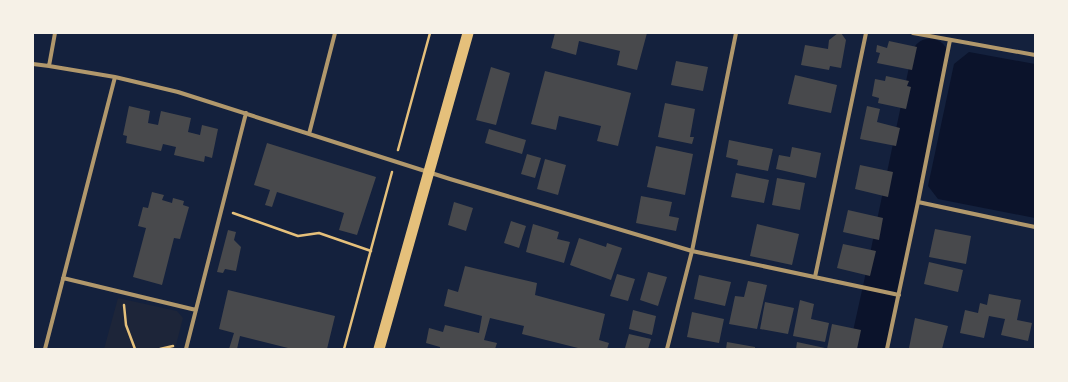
<svg xmlns="http://www.w3.org/2000/svg" width="1068" height="382" viewBox="0 0 1068 382" font-family="Karla,sans-serif">
	<rect width="100%" height="100%" fill="#14213d"/>
	<path fill="#1d2539" d="M 118,298 L 177,311 L 183,318 L 175,349 L 104,349 Z"/>
	<path fill="#0b132b" d="M 969,52 L 1035,64 L 1035,218 L 938,199 L 928,186 L 954,64 Z
		M 923,55 L 929,56 L 886,262 L 881,261 Z"/>
	<g fill="none" stroke-linecap="round" stroke-linejoin="round">
		<path stroke="#0b132b" stroke-width="37" d="M 868,349 L 887,263 L 930,57"/>
	</g>
	<path fill="#48494c" d="M 555,33 L 647,33 L 637,70 L 617,65 L 620,51 L 579,41 L 576,55 L 551,48 Z
		M 838,33 L 841,33 L 846,40 L 841,68 L 830,66 L 829,70 L 801,65 L 805,45 L 828,49 L 829,40 Z
		M 889,41 L 917,47 L 912,70 L 877,63 L 880,53 L 876,52 L 877,45 L 887,48 Z
		M 676,61 L 708,67 L 703,91 L 671,85 Z
		M 491,67 L 510,73 L 496,125 L 476,120 Z
		M 545,71 L 631,93 L 618,146 L 597,141 L 601,126 L 559,116 L 556,130 L 531,124 Z
		M 795,75 L 837,85 L 831,113 L 788,104 Z
		M 886,76 L 909,81 L 907,86 L 911,87 L 906,109 L 878,103 L 879,98 L 872,96 L 875,79 L 885,81 Z
		M 665,103 L 695,109 L 690,137 L 694,137 L 692,144 L 658,137 Z
		M 129,106 L 150,111 L 148,123 L 158,125 L 161,111 L 191,118 L 188,132 L 200,135 L 202,125 L 218,129 L 212,158 L 205,156 L 204,162 L 174,155 L 176,147 L 163,144 L 161,151 L 126,143 L 127,136 L 123,135 Z
		M 867,106 L 880,109 L 877,122 L 900,128 L 896,146 L 860,139 Z
		M 489,129 L 526,140 L 522,154 L 485,143 Z
		M 729,140 L 773,149 L 768,171 L 737,165 L 738,160 L 726,157 Z
		M 267,143 L 376,177 L 357,235 L 339,230 L 344,213 L 277,192 L 272,207 L 265,205 L 270,190 L 254,185 Z
		M 656,146 L 693,154 L 685,195 L 647,187 Z
		M 792,147 L 821,153 L 816,178 L 776,169 L 779,155 L 790,157 Z
		M 527,154 L 541,158 L 535,178 L 521,174 Z
		M 545,159 L 566,165 L 558,195 L 537,189 Z
		M 860,165 L 893,172 L 888,197 L 855,189 Z
		M 736,173 L 769,180 L 764,203 L 731,197 Z
		M 777,178 L 805,183 L 800,210 L 772,205 Z
		M 152,192 L 164,195 L 162,200 L 172,203 L 173,198 L 184,201 L 183,205 L 189,207 L 180,239 L 174,238 L 162,285 L 133,277 L 146,228 L 138,226 L 143,207 L 148,208 Z
		M 641,196 L 672,202 L 669,216 L 679,218 L 676,231 L 636,223 Z
		M 454,202 L 473,208 L 466,231 L 448,225 Z
		M 848,210 L 883,218 L 879,240 L 843,232 Z
		M 511,221 L 526,226 L 519,248 L 504,243 Z
		M 533,224 L 559,232 L 557,239 L 570,242 L 564,263 L 526,252 Z
		M 757,224 L 799,234 L 792,265 L 750,256 Z
		M 935,229 L 971,236 L 966,264 L 929,257 Z
		M 228,230 L 236,232 L 234,240 L 241,247 L 236,271 L 225,269 L 223,273 L 217,272 Z
		M 579,238 L 606,247 L 607,243 L 622,248 L 611,280 L 570,265 Z
		M 843,244 L 876,251 L 870,276 L 837,268 Z
		M 929,262 L 963,270 L 958,292 L 924,284 Z
		M 465,266 L 537,283 L 535,295 L 605,314 L 599,340 L 609,343 L 607,349 L 582,349 L 522,334 L 524,326 L 490,318 L 484,340 L 497,343 L 495,349 L 440,349 L 440,347 L 426,343 L 429,328 L 443,332 L 445,325 L 479,333 L 482,316 L 444,306 L 448,289 L 458,292 Z
		M 648,272 L 667,277 L 658,306 L 640,300 Z
		M 617,274 L 635,279 L 628,301 L 610,296 Z
		M 699,275 L 731,282 L 725,306 L 694,299 Z
		M 748,281 L 767,285 L 757,329 L 729,324 L 735,296 L 744,297 Z
		M 228,290 L 335,316 L 327,349 L 292,349 L 240,336 L 237,349 L 229,349 L 234,333 L 219,329 Z
		M 989,294 L 1021,300 L 1017,320 L 1032,323 L 1028,341 L 1001,335 L 1005,319 L 989,316 L 984,338 L 960,333 L 965,310 L 978,313 L 980,303 L 987,305 Z
		M 800,300 L 814,304 L 811,319 L 829,323 L 825,342 L 793,336 Z
		M 765,302 L 794,308 L 788,334 L 760,329 Z
		M 633,310 L 656,316 L 652,335 L 629,329 Z
		M 692,312 L 724,319 L 719,343 L 687,337 Z
		M 915,318 L 948,326 L 942,349 L 913,349 L 909,348 Z
		M 832,324 L 861,330 L 857,349 L 827,349 Z
		M 629,334 L 651,339 L 648,349 L 625,348 Z
		M 727,342 L 755,347 L 755,349 L 726,349 Z
		M 797,342 L 825,348 L 825,349 L 796,349 Z"/>
	<g fill="none" stroke-linecap="round" stroke-linejoin="round">
		<path stroke="#e5c07b" stroke-width="2.5" d="M 398,150 L 430,33
			M 233,213 L 298,236 L 319,233 L 371,251
			M 124,305 L 126,325 L 135,349
			M 160,349 L 173,346
			M 344,349 L 392,172"/>
		<path stroke="#b1986c" stroke-width="4" d="M 913,33 L 1035,55
			M 33,64 L 49,66 L 115,77 L 178,92 L 450,179 L 692,251 L 899,295
			M 49,66 L 55,33
			M 309,134 L 335,33
			M 918,202 L 950,40
			M 815,277 L 866,33
			M 63,278 L 196,310
			M 45,349 L 115,77
			M 186,349 L 246,113
			M 667,349 L 692,251 L 736,33
			M 887,349 L 918,202 L 1035,227"/>
		<path stroke="#e5c07b" stroke-width="11" d="M 379,349 L 468,33"/>
	</g>
	<rect width="1068" height="382" fill="none" stroke="#f6f1e7" stroke-width="68"/>
</svg>
